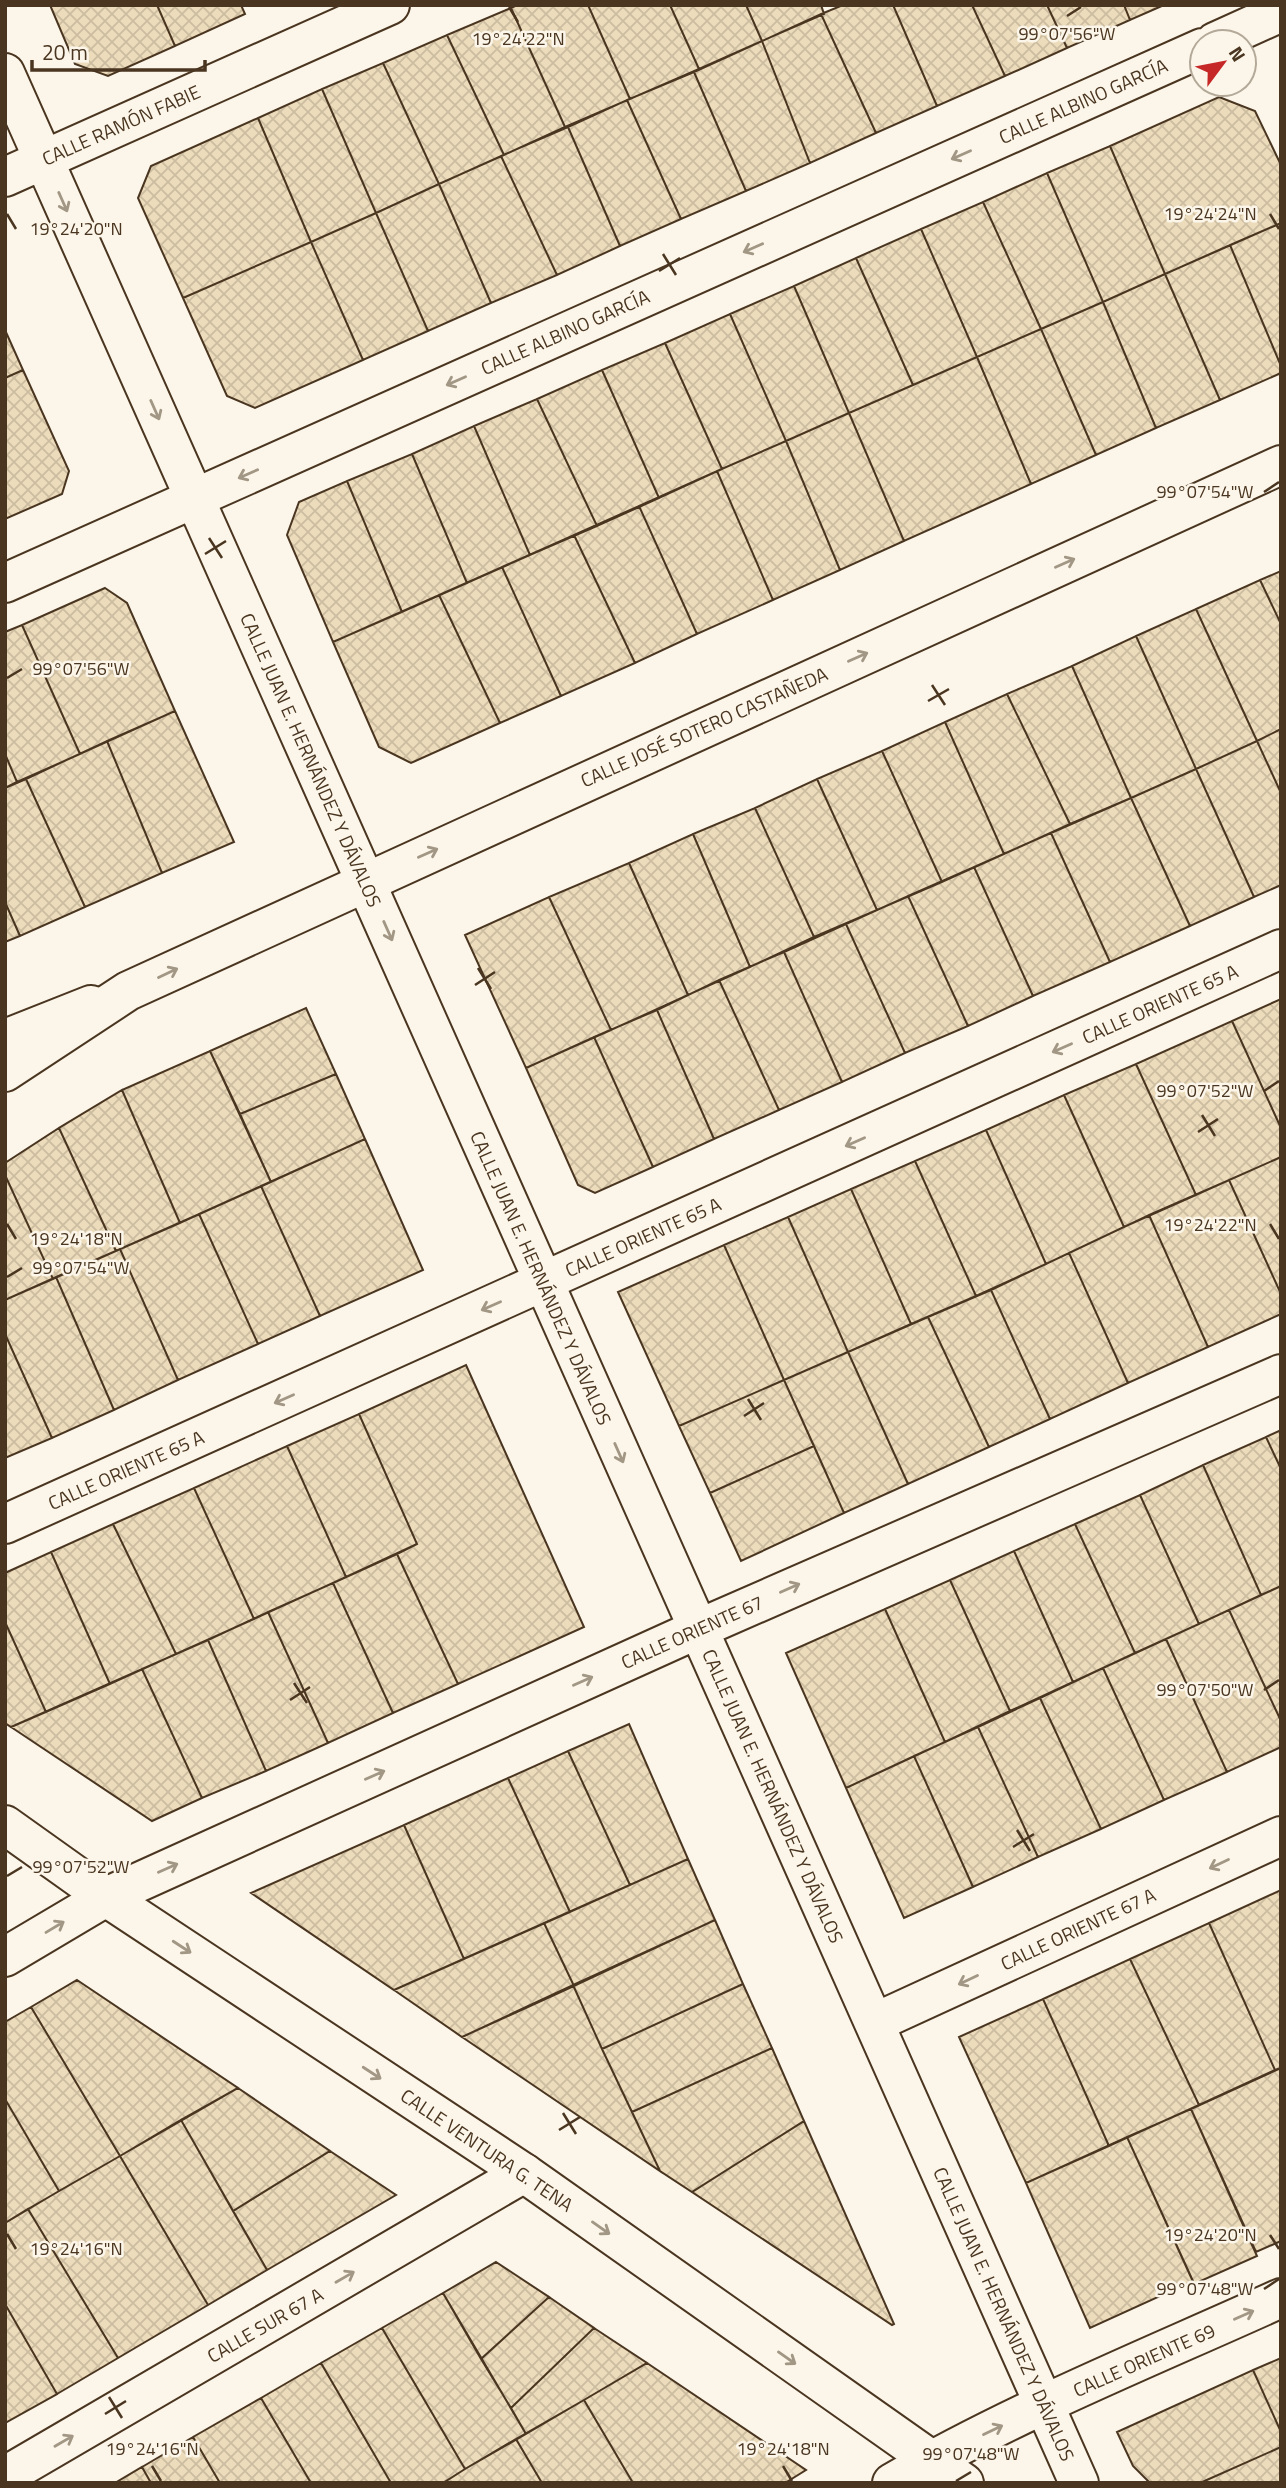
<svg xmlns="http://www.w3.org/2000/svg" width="1286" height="2488" viewBox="0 0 1286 2488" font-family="'Titillium Web',sans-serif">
	<defs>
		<pattern id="building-cross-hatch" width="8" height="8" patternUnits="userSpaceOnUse" patternTransform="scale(1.75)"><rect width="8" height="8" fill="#ecdcbc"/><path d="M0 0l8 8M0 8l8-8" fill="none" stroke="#ccbda1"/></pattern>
	</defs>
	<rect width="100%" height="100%" fill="#fbf6e9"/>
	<path fill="url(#building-cross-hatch)" stroke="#4a3520" stroke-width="2" d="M 50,5 L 157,5 L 175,46 L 108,76 L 75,64 Z
		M 157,5 L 241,5 L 245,14 L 175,46 Z
		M 517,5 L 588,5 L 630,99 L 565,127 L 511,8 Z
		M 588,5 L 670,5 L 699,69 L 630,99 Z
		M 670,5 L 746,5 L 762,41 L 699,69 Z
		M 746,5 L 821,5 L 824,14 L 762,41 Z
		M 843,5 L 893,5 L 937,106 L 876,133 L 821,14 Z
		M 893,5 L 972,5 L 1005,76 L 937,106 Z
		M 972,5 L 1047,5 L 1067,48 L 1005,76 Z
		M 1047,5 L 1124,5 L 1130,20 L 1067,48 Z
		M 1124,5 L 1164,5 L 1130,20 Z
		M 511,8 L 565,127 L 504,155 L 447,35 Z
		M 821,14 L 876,133 L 810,163 L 762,41 Z
		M 447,35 L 504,155 L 439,184 L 383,63 Z
		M 762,41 L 810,163 L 746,191 L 694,72 Z
		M 383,63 L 439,184 L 376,213 L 322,89 Z
		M 694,72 L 746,191 L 681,219 L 627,100 Z
		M 322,89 L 376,213 L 311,242 L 258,118 Z
		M 1219,97 L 1255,111 L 1281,165 L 1281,223 L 1165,274 L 1110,146 Z
		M 627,100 L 681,219 L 620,246 L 568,127 Z
		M 258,118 L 311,242 L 183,298 L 138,198 L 151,166 Z
		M 568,127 L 620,246 L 557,275 L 501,156 Z
		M 1110,146 L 1165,274 L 1103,302 L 1047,173 Z
		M 501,156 L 557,275 L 491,303 L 439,184 Z
		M 1047,173 L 1103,302 L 1041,329 L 983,202 Z
		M 439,184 L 491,303 L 428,331 L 376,213 Z
		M 983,202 L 1041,329 L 977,357 L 921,229 Z
		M 376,213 L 428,331 L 363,360 L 311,242 Z
		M 1281,223 L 1281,366 L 1230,245 Z
		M 921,229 L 977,357 L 913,385 L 856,258 Z
		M 311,242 L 363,360 L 255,408 L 227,396 L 183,298 Z
		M 1230,245 L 1281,366 L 1281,373 L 1220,400 L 1165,274 Z
		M 856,258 L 913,385 L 849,413 L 794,286 Z
		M 1165,274 L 1220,400 L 1156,428 L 1103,302 Z
		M 794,286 L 849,413 L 786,441 L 730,314 Z
		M 1103,302 L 1156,428 L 1096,455 L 1041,329 Z
		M 730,314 L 786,441 L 722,469 L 665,343 Z
		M 1041,329 L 1096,455 L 1031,484 L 977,357 Z
		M 5,330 L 23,370 L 5,378 Z
		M 665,343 L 722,469 L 659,498 L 602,370 Z
		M 977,357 L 1031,484 L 904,541 L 849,413 Z
		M 23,370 L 69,471 L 62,494 L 5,519 L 5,378 Z
		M 602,370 L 659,498 L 597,526 L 537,399 Z
		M 537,399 L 597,526 L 530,555 L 474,426 Z
		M 849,413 L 904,541 L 840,570 L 786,441 Z
		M 474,426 L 530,555 L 467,583 L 412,454 Z
		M 786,441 L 840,570 L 773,600 L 717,471 Z
		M 412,454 L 467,583 L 402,612 L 347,481 Z
		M 717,471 L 773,600 L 697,634 L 639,506 Z
		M 347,481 L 402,612 L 333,642 L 287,535 L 299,502 Z
		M 639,506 L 697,634 L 635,663 L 574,535 Z
		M 574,535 L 635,663 L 561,696 L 502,567 Z
		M 502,567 L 561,696 L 500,723 L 439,595 Z
		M 1281,571 L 1281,624 L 1260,580 Z
		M 1260,580 L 1281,624 L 1281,729 L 1257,741 L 1196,609 Z
		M 105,588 L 127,603 L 175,711 L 80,754 L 22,625 Z
		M 439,595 L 500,723 L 411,763 L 379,747 L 333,642 Z
		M 1196,609 L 1257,741 L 1196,769 L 1136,636 Z
		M 22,625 L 80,754 L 17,782 L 5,754 L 5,632 Z
		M 1136,636 L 1196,769 L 1131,798 L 1072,666 Z
		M 1072,666 L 1131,798 L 1070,824 L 1007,694 Z
		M 1007,694 L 1070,824 L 1004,854 L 945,722 Z
		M 175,711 L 234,842 L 162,873 L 107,741 Z
		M 945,722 L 1004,854 L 942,882 L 882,751 Z
		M 1281,729 L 1281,793 L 1257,741 Z
		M 107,741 L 162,873 L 85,907 L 26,779 Z
		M 1257,741 L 1281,793 L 1281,885 L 1254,897 L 1196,769 Z
		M 882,751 L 942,882 L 877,910 L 817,779 Z
		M 5,754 L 17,782 L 5,788 Z
		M 1196,769 L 1254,897 L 1190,926 L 1131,798 Z
		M 26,779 L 85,907 L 20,936 L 5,902 L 5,788 Z
		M 817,779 L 877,910 L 814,937 L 755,808 Z
		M 1131,798 L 1190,926 L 1110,962 L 1051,833 Z
		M 755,808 L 814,937 L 750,967 L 693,834 Z
		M 1051,833 L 1110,962 L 1033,996 L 974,867 Z
		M 693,834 L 750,967 L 688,995 L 629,863 Z
		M 629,863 L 688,995 L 611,1030 L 549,897 Z
		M 974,867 L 1033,996 L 968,1026 L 908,896 Z
		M 908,896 L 968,1026 L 905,1053 L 846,924 Z
		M 549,897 L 611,1030 L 526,1068 L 465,935 Z
		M 5,902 L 20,936 L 5,942 Z
		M 846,924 L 905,1053 L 842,1082 L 784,952 Z
		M 784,952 L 842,1082 L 779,1110 L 719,980 Z
		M 719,980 L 779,1110 L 714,1139 L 657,1010 Z
		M 1281,999 L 1281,1128 L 1232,1021 Z
		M 306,1008 L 336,1074 L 240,1114 L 210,1051 Z
		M 657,1010 L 714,1139 L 653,1167 L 594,1037 Z
		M 1232,1021 L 1281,1128 L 1281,1157 L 1196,1195 L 1136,1064 Z
		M 594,1037 L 653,1167 L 595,1193 L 578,1185 L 526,1068 Z
		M 210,1051 L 271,1182 L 180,1223 L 122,1090 Z
		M 1136,1064 L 1196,1195 L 1124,1227 L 1064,1095 Z
		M 336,1074 L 365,1139 L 271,1182 L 240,1114 Z
		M 122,1090 L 180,1223 L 116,1251 L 59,1128 Z
		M 1064,1095 L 1124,1227 L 1046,1264 L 986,1130 Z
		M 59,1128 L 116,1251 L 53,1279 L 5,1175 L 5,1163 Z
		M 986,1130 L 1046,1264 L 976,1296 L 915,1161 Z
		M 365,1139 L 423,1270 L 320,1316 L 261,1186 Z
		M 1281,1157 L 1281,1294 L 1229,1180 Z
		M 915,1161 L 976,1296 L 911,1324 L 851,1189 Z
		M 5,1175 L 53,1279 L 5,1300 Z
		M 1229,1180 L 1281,1294 L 1281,1314 L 1208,1347 L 1149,1215 Z
		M 261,1186 L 320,1316 L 258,1344 L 199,1214 Z
		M 851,1189 L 911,1324 L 848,1352 L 788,1217 Z
		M 199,1214 L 258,1344 L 178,1380 L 120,1249 Z
		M 1149,1215 L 1208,1347 L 1128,1383 L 1069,1253 Z
		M 788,1217 L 848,1352 L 784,1380 L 724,1245 Z
		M 724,1245 L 784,1380 L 679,1426 L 618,1292 Z
		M 120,1249 L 178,1380 L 114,1410 L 56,1277 Z
		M 1069,1253 L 1128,1383 L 1050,1419 L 991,1290 Z
		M 56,1277 L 114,1410 L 52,1438 L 5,1334 L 5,1300 Z
		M 991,1290 L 1050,1419 L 989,1447 L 928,1317 Z
		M 928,1317 L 989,1447 L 908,1484 L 848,1352 Z
		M 5,1334 L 52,1438 L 5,1458 Z
		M 848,1352 L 908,1484 L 844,1513 L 784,1380 Z
		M 466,1365 L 584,1627 L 458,1684 L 397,1554 L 417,1544 L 359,1414 Z
		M 784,1380 L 814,1446 L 710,1493 L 679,1426 Z
		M 359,1414 L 417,1544 L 346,1577 L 287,1446 Z
		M 1281,1430 L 1281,1469 L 1266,1437 Z
		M 1266,1437 L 1281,1469 L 1281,1586 L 1261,1595 L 1203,1465 Z
		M 287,1446 L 346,1577 L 254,1619 L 194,1488 Z
		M 814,1446 L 844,1513 L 741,1561 L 710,1493 Z
		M 1203,1465 L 1261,1595 L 1199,1624 L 1140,1495 Z
		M 194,1488 L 254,1619 L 176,1654 L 113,1524 Z
		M 1140,1495 L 1199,1624 L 1135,1653 L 1075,1524 Z
		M 113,1524 L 176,1654 L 110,1684 L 51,1552 Z
		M 1075,1524 L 1135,1653 L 1073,1682 L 1014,1551 Z
		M 1014,1551 L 1073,1682 L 1010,1711 L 950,1580 Z
		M 51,1552 L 110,1684 L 46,1712 L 5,1622 L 5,1573 Z
		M 397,1554 L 458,1684 L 393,1713 L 333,1583 Z
		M 950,1580 L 1010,1711 L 945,1742 L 885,1609 Z
		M 333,1583 L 393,1713 L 328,1743 L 268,1612 Z
		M 1281,1586 L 1281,1721 L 1229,1610 Z
		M 885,1609 L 945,1742 L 846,1788 L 786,1653 Z
		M 1229,1610 L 1281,1721 L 1281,1747 L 1227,1772 L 1166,1639 Z
		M 268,1612 L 328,1743 L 266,1771 L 208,1640 Z
		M 5,1622 L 46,1712 L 11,1727 L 5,1723 Z
		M 1166,1639 L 1227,1772 L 1164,1800 L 1103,1668 Z
		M 208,1640 L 266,1771 L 202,1798 L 142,1669 Z
		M 1103,1668 L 1164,1800 L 1101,1829 L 1040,1698 Z
		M 142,1669 L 202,1798 L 152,1821 L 11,1727 Z
		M 1040,1698 L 1101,1829 L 1038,1857 L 978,1727 Z
		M 629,1724 L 688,1859 L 630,1885 L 568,1751 Z
		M 978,1727 L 1038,1857 L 973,1887 L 914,1756 Z
		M 568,1751 L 630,1885 L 570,1912 L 508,1778 Z
		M 914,1756 L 973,1887 L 904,1918 L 846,1788 Z
		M 508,1778 L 570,1912 L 464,1959 L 404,1825 Z
		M 404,1825 L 464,1959 L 394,1990 L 251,1893 Z
		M 688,1859 L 715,1920 L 574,1986 L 544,1923 Z
		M 1281,1890 L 1281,2068 L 1275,2070 L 1209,1923 Z
		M 715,1920 L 743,1984 L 602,2049 L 573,1985 Z
		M 544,1923 L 574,1986 L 462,2037 L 394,1990 Z
		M 1209,1923 L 1275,2070 L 1199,2105 L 1130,1959 Z
		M 1130,1959 L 1199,2105 L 1109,2146 L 1043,1999 Z
		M 77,1980 L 238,2088 L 120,2156 L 31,2007 Z
		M 743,1984 L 772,2048 L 632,2112 L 602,2049 Z
		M 573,1985 L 602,2049 L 660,2171 L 462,2037 Z
		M 1043,1999 L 1109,2146 L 1026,2183 L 959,2037 Z
		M 31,2007 L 120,2156 L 59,2191 L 5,2099 L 5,2022 Z
		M 772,2048 L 804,2121 L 692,2192 L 660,2171 L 632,2112 Z
		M 1281,2068 L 1281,2241 L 1256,2252 L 1191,2109 Z
		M 238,2088 L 330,2151 L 233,2211 L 181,2120 Z
		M 5,2099 L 59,2191 L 5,2223 Z
		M 1191,2109 L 1257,2256 L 1194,2284 L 1127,2137 Z
		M 181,2120 L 267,2270 L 208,2305 L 120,2156 Z
		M 804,2121 L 894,2324 L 892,2325 L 692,2192 Z
		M 1127,2137 L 1193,2281 L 1090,2328 L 1026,2183 Z
		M 330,2151 L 396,2195 L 267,2270 L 233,2211 Z
		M 120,2156 L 208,2305 L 118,2358 L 28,2209 Z
		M 28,2209 L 118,2358 L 57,2394 L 5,2304 L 5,2223 Z
		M 496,2262 L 549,2297 L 481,2359 L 443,2293 Z
		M 443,2293 L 526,2434 L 465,2469 L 382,2328 Z
		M 549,2297 L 594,2328 L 511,2408 L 481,2359 Z
		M 5,2304 L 57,2394 L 5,2423 Z
		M 382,2328 L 465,2469 L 443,2483 L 391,2483 L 321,2363 Z
		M 594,2328 L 647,2363 L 526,2434 L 511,2408 Z
		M 1281,2358 L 1281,2432 L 1253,2370 Z
		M 321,2363 L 391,2483 L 311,2483 L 261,2398 Z
		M 647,2363 L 806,2470 L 785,2483 L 633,2483 L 584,2400 Z
		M 1253,2370 L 1281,2432 L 1281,2447 L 1200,2483 L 1150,2483 L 1133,2466 L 1117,2432 Z
		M 261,2398 L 311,2483 L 220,2483 L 193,2437 Z
		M 584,2400 L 633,2483 L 542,2483 L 516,2439 Z
		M 193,2437 L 220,2483 L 151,2483 L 142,2467 Z
		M 516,2439 L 542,2483 L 443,2483 L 465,2469 Z
		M 1281,2447 L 1281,2483 L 1200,2483 Z
		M 142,2467 L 151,2483 L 115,2483 Z"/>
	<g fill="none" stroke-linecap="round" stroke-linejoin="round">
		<g stroke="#4a3520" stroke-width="42">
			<path id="street" d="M 1215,42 L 1279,13
				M 5,73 L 1079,2483
				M 5,177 L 390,5
				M 5,583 L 1202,48
				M 5,1039 L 91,1005
				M 5,1524 L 1281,949
				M 5,1957 L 106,1897 L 698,1629 L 1281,1374
				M 874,2023 L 1281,1836
				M 5,2476 L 524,2173
				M 892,2483 C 1016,2411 1151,2357 1281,2298"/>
		</g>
		<g stroke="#4a3520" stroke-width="42">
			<path id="secondary" d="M 5,1072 L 128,991 L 1281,465
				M 5,1825 L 106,1897 L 524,2173 L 964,2483"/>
		</g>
		<use href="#street" stroke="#fbf6e9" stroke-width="38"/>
		<use href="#secondary" stroke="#fbf6e9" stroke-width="38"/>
	</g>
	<defs><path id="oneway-shaft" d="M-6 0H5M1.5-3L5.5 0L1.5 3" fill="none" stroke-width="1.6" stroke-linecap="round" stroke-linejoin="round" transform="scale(1.75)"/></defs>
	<g stroke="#a29684">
		<use href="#oneway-shaft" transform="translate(961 155) rotate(156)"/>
		<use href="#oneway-shaft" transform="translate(63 202) rotate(66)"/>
		<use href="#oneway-shaft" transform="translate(753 248) rotate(156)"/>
		<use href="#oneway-shaft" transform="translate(456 381) rotate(156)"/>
		<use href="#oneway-shaft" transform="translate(155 410) rotate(66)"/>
		<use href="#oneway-shaft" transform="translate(248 474) rotate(156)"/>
		<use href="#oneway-shaft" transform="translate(1065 563) rotate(-24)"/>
		<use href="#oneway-shaft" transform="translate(858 657) rotate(-24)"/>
		<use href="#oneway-shaft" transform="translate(428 853) rotate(-24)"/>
		<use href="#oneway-shaft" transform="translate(388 931) rotate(66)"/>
		<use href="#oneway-shaft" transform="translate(168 973) rotate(-25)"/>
		<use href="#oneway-shaft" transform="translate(1062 1048) rotate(156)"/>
		<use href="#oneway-shaft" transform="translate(855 1142) rotate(156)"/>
		<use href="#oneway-shaft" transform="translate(491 1306) rotate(156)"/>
		<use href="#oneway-shaft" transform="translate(284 1399) rotate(156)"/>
		<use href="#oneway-shaft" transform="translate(619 1453) rotate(66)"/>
		<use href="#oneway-shaft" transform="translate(790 1588) rotate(-24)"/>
		<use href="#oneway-shaft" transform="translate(583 1681) rotate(-24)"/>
		<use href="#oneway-shaft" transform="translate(375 1775) rotate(-24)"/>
		<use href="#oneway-shaft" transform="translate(1219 1864) rotate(155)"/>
		<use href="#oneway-shaft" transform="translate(168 1868) rotate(-24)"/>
		<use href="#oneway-shaft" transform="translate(55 1927) rotate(-31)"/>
		<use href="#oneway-shaft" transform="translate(182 1947) rotate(33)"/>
		<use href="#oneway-shaft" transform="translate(968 1980) rotate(155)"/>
		<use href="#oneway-shaft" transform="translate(372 2073) rotate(33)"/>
		<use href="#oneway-shaft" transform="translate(601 2228) rotate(35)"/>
		<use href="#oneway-shaft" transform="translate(345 2277) rotate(-30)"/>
		<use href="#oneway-shaft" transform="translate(1244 2315) rotate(-24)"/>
		<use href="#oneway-shaft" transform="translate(787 2358) rotate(35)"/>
		<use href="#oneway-shaft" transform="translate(993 2430) rotate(-26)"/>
		<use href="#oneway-shaft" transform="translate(64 2441) rotate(-30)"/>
	</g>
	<path fill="none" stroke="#4a3520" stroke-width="2.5" d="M 509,7 L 518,22M 1067,16 L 1081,7M 7,214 L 16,229M 1270,214 L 1279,229M 663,254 L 676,275M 659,271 L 680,258M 1264,492 L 1279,482M 209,538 L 222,558M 205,554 L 226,541M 7,678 L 22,669M 932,685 L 945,705M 928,701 L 949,689M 478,968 L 491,989M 475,985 L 495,972M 1264,1091 L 1279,1081M 1202,1115 L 1215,1136M 1198,1132 L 1218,1119M 7,1224 L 16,1239M 1270,1224 L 1279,1239M 7,1277 L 22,1268M 748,1399 L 761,1420M 744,1416 L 764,1403M 294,1683 L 307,1703M 1264,1690 L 1279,1680M 290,1700 L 310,1687M 1017,1830 L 1030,1851M 1013,1847 L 1034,1834M 7,1876 L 22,1867M 563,2113 L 576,2134M 559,2130 L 580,2117M 7,2234 L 16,2249M 1270,2235 L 1279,2249M 1264,2289 L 1279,2279M 109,2397 L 122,2418M 105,2414 L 126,2401M 152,2466 L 161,2481M 783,2466 L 792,2481M 956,2481 L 971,2472"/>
	<g text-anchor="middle" stroke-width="5" stroke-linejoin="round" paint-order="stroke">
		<g font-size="19" fill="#4a3520" stroke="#fbf6e9">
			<text transform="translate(1083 101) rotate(-24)" y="7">CALLE ALBINO GARCÍA</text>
			<text transform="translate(121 125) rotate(-24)" y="7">CALLE RAMÓN FABIE</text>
			<text transform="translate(565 332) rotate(-24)" y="7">CALLE ALBINO GARCÍA</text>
			<text transform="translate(704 727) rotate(-24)" y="7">CALLE JOSÉ SOTERO CASTAÑEDA</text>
			<text transform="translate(311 760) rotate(66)" y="7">CALLE JUAN E. HERNÁNDEZ Y DÁVALOS</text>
			<text transform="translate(1160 1004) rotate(-24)" y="7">CALLE ORIENTE 65 A</text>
			<text transform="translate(643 1237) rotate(-24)" y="7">CALLE ORIENTE 65 A</text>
			<text transform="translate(541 1278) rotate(66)" y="7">CALLE JUAN E. HERNÁNDEZ Y DÁVALOS</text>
			<text transform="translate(126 1470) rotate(-24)" y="7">CALLE ORIENTE 65 A</text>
			<text transform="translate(692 1632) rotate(-24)" y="7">CALLE ORIENTE 67</text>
			<text transform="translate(773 1796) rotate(66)" y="7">CALLE JUAN E. HERNÁNDEZ Y DÁVALOS</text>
			<text transform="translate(1078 1929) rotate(-25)" y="7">CALLE ORIENTE 67 A</text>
			<text transform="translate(487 2150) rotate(34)" y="7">CALLE VENTURA G. TENA</text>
			<text transform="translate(1004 2314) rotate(66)" y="7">CALLE JUAN E. HERNÁNDEZ Y DÁVALOS</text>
			<text transform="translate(265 2325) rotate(-30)" y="7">CALLE SUR 67 A</text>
			<text transform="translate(1144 2360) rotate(-24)" y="7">CALLE ORIENTE 69</text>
		</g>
	</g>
	<g font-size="18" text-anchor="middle" fill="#4a3520" stroke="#fbf6e9" stroke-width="5" stroke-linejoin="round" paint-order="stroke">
		<text x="1067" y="40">99°07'56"W</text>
		<text x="518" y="45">19°24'22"N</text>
		<text x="1210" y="220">19°24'24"N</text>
		<text x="76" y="235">19°24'20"N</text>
		<text x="1205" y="498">99°07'54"W</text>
		<text x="81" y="675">99°07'56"W</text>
		<text x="1205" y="1097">99°07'52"W</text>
		<text x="1210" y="1231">19°24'22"N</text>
		<text x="76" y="1245">19°24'18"N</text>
		<text x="81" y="1274">99°07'54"W</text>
		<text x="1205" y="1696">99°07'50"W</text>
		<text x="81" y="1873">99°07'52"W</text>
		<text x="1210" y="2241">19°24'20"N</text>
		<text x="76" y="2255">19°24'16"N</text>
		<text x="1205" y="2295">99°07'48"W</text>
		<text x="152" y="2455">19°24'16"N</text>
		<text x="783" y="2455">19°24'18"N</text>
		<text x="971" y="2460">99°07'48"W</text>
	</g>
	<rect width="1286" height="2488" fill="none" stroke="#4a3520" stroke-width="14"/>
	<g transform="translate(1223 63) rotate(58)"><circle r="33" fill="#fbf6e9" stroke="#b4a999" stroke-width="2"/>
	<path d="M0-5L12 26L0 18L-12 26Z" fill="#c62828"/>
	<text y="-10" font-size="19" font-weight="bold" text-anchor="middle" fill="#4a3520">N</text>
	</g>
	<path d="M32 60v10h173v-10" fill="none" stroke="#4a3520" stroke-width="3.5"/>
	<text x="42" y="60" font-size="21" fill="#4a3520" stroke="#fbf6e9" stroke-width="5" paint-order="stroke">20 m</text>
</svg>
